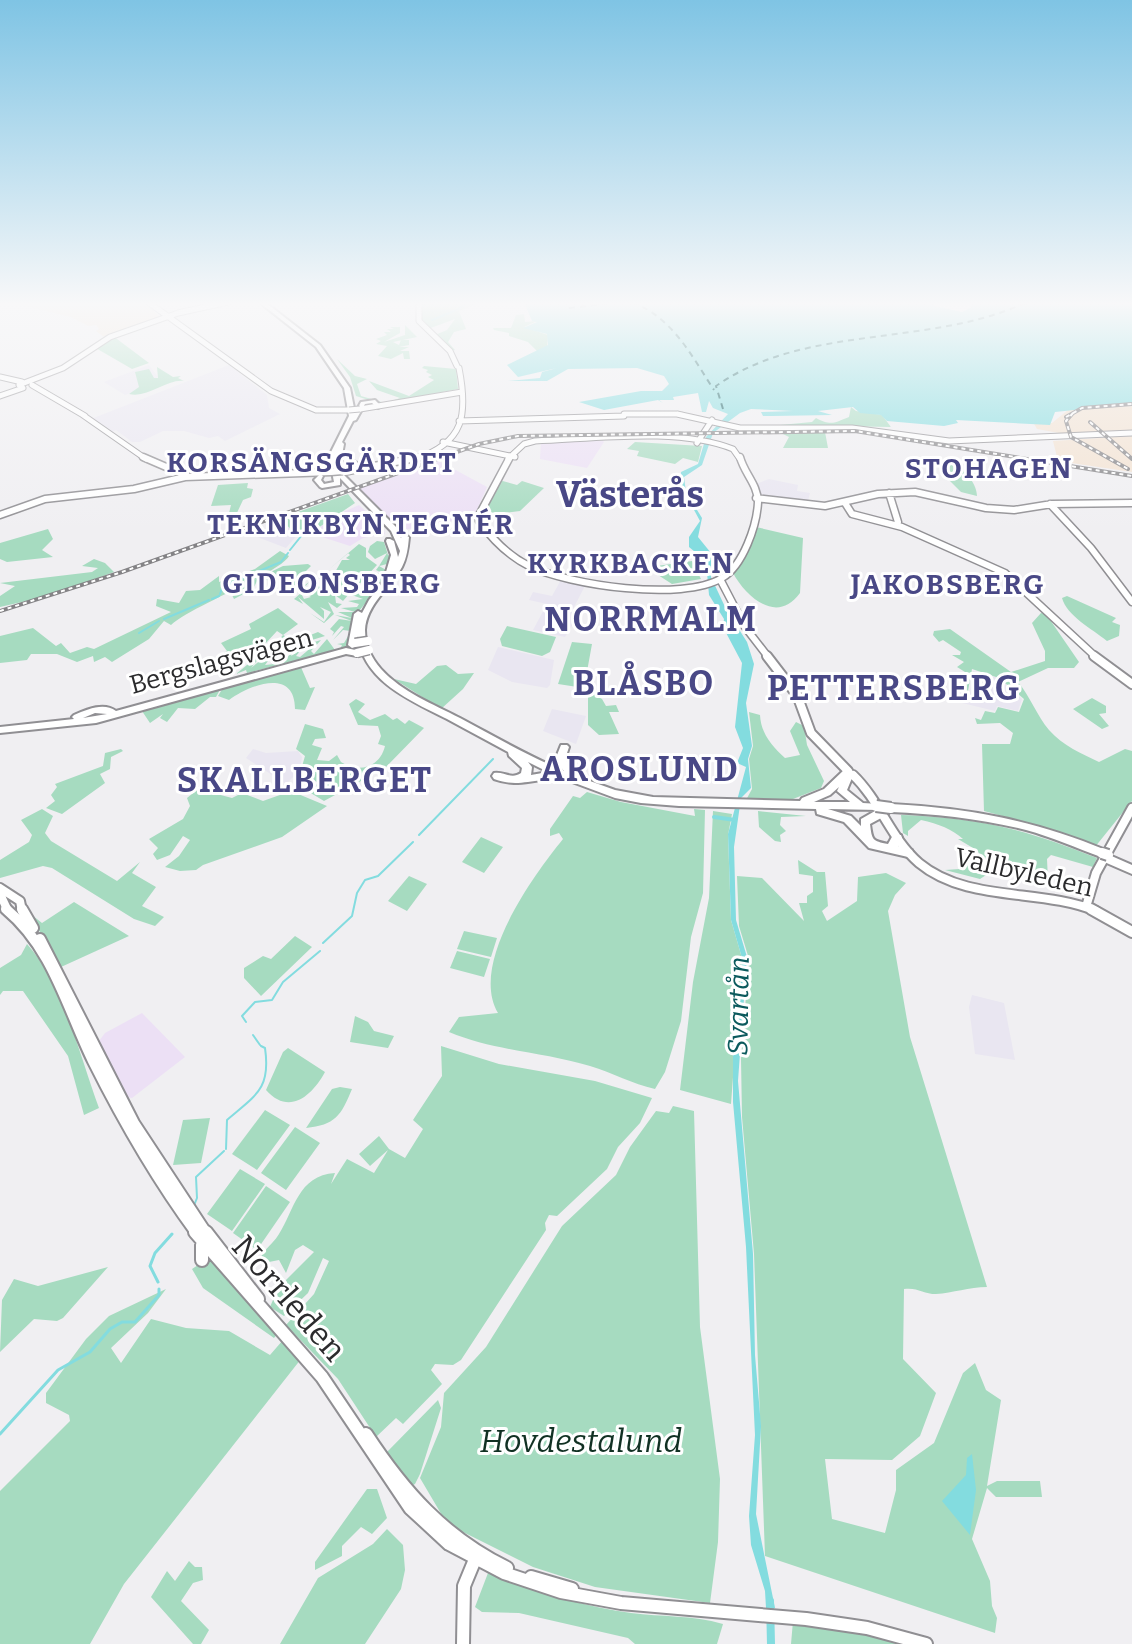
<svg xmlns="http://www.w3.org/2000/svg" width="1132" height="1644" viewBox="0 0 1132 1644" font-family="Bitter,serif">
	<rect width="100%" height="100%" fill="#f0eff2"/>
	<path fill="#ece0f5" d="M 541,442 L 603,441 L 604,442 L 587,468 L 540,459 Z
		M 437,460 L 487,487 L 474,517 L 403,530 L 356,489 Z
		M 359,505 L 383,527 L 385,534 L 363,538 L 350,546 L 313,534 L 330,518 Z
		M 142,1013 L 185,1057 L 132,1098 L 127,1097 L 99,1041 L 105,1033 Z"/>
	<path fill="#f3e2d1" d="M 144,302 L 160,317 L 104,337 L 96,331 L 99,329 L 96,325 L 88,326 L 71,317 L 12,303 Z
		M 1132,406 L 1132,431 L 1070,435 L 1037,429 L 1033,422 L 1052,423 L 1068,410 Z
		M 1132,436 L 1132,472 L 1058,461 L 1053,441 Z"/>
	<path fill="#e9e6f1" d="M 149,365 L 158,377 L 134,392 L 125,395 L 104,382 Z
		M 229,365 L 267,395 L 269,408 L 280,414 L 225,441 L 218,436 L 209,438 L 184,431 L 163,431 L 140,442 L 132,442 L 116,430 L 110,433 L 91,419 Z
		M 769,479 L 798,485 L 797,491 L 810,493 L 807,505 L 761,498 L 756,484 Z
		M 281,523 L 299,533 L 286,548 L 252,535 Z
		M 562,578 L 587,582 L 572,611 L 580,613 L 565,637 L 533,630 L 547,604 L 529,600 L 533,592 L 552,596 Z
		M 498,647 L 554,660 L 550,685 L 547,688 L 512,682 L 488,670 Z
		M 973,671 L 999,678 L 1022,699 L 1018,711 L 997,706 L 995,711 L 946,699 L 948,689 L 970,694 Z
		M 552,709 L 586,716 L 576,744 L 543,731 Z
		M 253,749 L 266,753 L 298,751 L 302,757 L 300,770 L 286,784 L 246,758 Z
		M 972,995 L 1004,1003 L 1015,1060 L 975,1054 L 969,1007 Z"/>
	<path fill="#a6dbc0" d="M 421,302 L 482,302 L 459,311 L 466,329 L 454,332 L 448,342 L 455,350 L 450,351 L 435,335 L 447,330 L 455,319 L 428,329 L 421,320 Z
		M 524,314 L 525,322 L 537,321 L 524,327 L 548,335 L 547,349 L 538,352 L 528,342 L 509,336 L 509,333 L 494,330 L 493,328 L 511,328 L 516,315 Z
		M 405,325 L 417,337 L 393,342 L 399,345 L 401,340 L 409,340 L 409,345 L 399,347 L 409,347 L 400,351 L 409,351 L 410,359 L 404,359 L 403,353 L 391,359 L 378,356 L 387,346 L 376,344 L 381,341 L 376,339 L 387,335 L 384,332 L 391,332 L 387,329 L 394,329 L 390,327 L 400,327 L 400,333 L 384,342 L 405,335 Z
		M 113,336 L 149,363 L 132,369 L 94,347 Z
		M 337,359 L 355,376 L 367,379 L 357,384 L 361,396 L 385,403 L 400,398 L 377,390 L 369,381 L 409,396 L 434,380 L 428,377 L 432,375 L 426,372 L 428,370 L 422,368 L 424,366 L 456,369 L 458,389 L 381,404 L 356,396 L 350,377 Z
		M 157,367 L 173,377 L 181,376 L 178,378 L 184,381 C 166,379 147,399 129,394 L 139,387 L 135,372 L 149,369 L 154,378 L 158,378 Z
		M 851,407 L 856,411 L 882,415 L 891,427 L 780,425 L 812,422 L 816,418 C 831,426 834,423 849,417 Z
		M 779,432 L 825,432 L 828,448 L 783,448 L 789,437 Z
		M 635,442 L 702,446 L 698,462 L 683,458 L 675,464 L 637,456 L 639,451 L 627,449 Z
		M 943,464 C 960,463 977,481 977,496 L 961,492 L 943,474 Z
		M 499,480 L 517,485 L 522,481 L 544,488 L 520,511 L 483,516 Z
		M 248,483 L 247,488 L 253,489 L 251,497 L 243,500 L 235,517 L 228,517 L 231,505 L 211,506 L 218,485 Z
		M 348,494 L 355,503 L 309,534 L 292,530 L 283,522 L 284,517 Z
		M 756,527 L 803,538 L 800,593 C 777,625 746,597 733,573 Z
		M 48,529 L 53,539 L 42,550 L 53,557 L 7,562 L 0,559 L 0,543 Z
		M 377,541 L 384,542 L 388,555 L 392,556 L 392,568 L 387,577 L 359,611 L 350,645 L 340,649 L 342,645 L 337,644 L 344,643 L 351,631 L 343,630 L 333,640 L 344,627 L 341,626 L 332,636 L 334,632 L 330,629 L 339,619 L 352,621 L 335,615 L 352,618 L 338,612 L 355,612 L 341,608 L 357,607 L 359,604 L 348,601 L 363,599 L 349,594 L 343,601 L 335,595 L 336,603 L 342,604 L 337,608 L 328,602 L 334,614 L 324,623 L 310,613 L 324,622 L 331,612 L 320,607 L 324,611 L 324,619 L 298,597 L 303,604 L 294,599 L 301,593 L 304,599 L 311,597 L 302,592 L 315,581 L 313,584 L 329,590 L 319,578 L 325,573 L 334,574 L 342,560 L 350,560 L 346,558 L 350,555 L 348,553 L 327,571 L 359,544 L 366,548 L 366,557 L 377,565 L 352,592 L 366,596 L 357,591 L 361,587 L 371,591 L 362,586 L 376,584 L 367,580 L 380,579 L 369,577 L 373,573 L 384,574 L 376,570 L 379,566 L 388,571 L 391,563 L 379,566 L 387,553 L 375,559 L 368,552 L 370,546 Z
		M 280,551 L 289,556 C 280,573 193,605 171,625 L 164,621 L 149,639 L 112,662 L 105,657 L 94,662 L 93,656 L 77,662 L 57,654 L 31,654 L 27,660 L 0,663 L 0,636 L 33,628 L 56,646 L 61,643 L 70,653 L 87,647 L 94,649 L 171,612 L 156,606 L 157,599 L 179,603 L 186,591 L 200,590 L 219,576 L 219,582 L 255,569 Z
		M 94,559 L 105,563 L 114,572 L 48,596 L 0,607 L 0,596 L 15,586 L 0,583 L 92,572 L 98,568 L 82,566 Z
		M 692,561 L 701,579 L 672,584 L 658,575 L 657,566 Z
		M 308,564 L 311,566 L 295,582 L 297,585 L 304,581 L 301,588 L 309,582 L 304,588 L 277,593 L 286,580 L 279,576 L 274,581 L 258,579 L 253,589 L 234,599 L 232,595 L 235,589 L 283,566 Z
		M 1067,596 L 1116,618 L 1112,622 L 1120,625 L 1119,636 L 1107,641 C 1091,628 1067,616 1062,598 Z
		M 278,608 L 298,624 L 283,635 L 289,638 L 305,631 L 308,636 L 318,632 L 325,636 L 312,640 L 309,637 L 292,636 L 292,639 L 272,645 L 269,643 L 277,642 L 283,635 L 277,631 L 265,644 L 257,645 L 253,653 L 259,658 L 251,668 L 267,655 L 264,662 L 274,653 L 265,665 L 284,663 L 278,660 L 270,664 L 279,655 L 277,653 L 282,651 L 282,654 L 289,649 L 281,659 L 284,661 L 294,650 L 291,656 L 299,651 L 294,648 L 306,644 L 296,656 L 300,657 L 313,646 L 311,643 L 321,640 L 311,651 L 314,654 L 327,639 L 335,650 L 247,673 L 246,670 L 236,674 L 253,660 L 249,657 C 239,662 231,661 222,654 L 227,651 L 221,643 L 251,629 L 249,624 Z
		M 1041,613 L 1046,614 L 1079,662 L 1074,668 L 1048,668 L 1018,682 C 1030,696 1037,716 1049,730 C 1063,746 1081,753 1099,762 L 1125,749 L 1132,751 L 1132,801 L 1095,847 L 1053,830 L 984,811 L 982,744 L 1010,744 L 1013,733 L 1000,723 L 977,724 L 975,718 L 981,720 L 985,711 L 995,713 L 998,707 L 1019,712 L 1024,699 L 999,678 L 972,669 L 968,691 L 965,690 L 965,672 L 957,667 L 964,662 L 952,655 L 960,655 L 961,652 L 943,640 L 939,642 L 933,635 L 934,631 L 950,629 L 1011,672 L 1045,661 L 1045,651 L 1032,623 Z
		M 507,626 L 556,637 L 550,652 L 542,656 L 502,646 L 500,639 Z
		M 572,642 L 592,644 L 584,688 L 558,684 Z
		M 300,665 L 310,688 L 315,687 L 305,710 L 295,709 C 295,667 249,685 229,700 L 218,696 L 224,686 Z
		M 446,665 L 458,674 L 474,673 L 463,689 L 441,709 L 394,679 L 416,684 L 437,666 Z
		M 222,686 L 216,697 L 210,697 L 195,709 L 178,708 L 167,722 L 160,718 L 163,714 L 150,723 L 140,708 Z
		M 588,691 L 602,699 L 606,706 L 616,705 L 619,712 L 609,712 L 619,734 L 599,735 L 588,725 Z
		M 1092,698 L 1106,706 L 1106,713 L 1099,714 L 1109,726 L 1102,729 L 1073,709 Z
		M 356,699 L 365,704 L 358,712 L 370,720 L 385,714 L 393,720 L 397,718 L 405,724 L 409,720 L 424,728 L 385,768 L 324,801 L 309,792 L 318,783 L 301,770 L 305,756 L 296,749 L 305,724 L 323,729 L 326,738 L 315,739 L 312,745 L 322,748 L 317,760 L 329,761 L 337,755 L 341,762 C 359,774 380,767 385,746 L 378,744 L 381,736 L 378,726 L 358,725 L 349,704 Z
		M 749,712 L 760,715 C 761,734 772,746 785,758 L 800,755 L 790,731 L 796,722 L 804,726 L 807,745 L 824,781 L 821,788 L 793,799 L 746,800 L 752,789 L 749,759 L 753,746 Z
		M 121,749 L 123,751 L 111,757 L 110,769 L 100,774 L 105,783 L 62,814 L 46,808 L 55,801 L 51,795 L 57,787 L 55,784 L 103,766 L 105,753 Z
		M 198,789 L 232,798 L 242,793 L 263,801 L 291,791 L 327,806 L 282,837 L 203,865 L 196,870 L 180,871 L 165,867 L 179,856 L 190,840 L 183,836 L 170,855 L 157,860 L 153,854 L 158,848 L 149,839 L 183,819 L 190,806 L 187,798 Z
		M 587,792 L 621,802 L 695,816 L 694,809 L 705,810 L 703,893 L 691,937 L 681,1021 L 665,1072 L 655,1089 C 632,1084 613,1073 590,1066 C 544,1052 494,1051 449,1032 L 459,1017 L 498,1013 C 469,964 533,876 563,839 L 559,833 L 550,836 L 550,829 L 573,796 L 580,798 Z
		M 42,809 L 53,816 L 45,833 L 51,841 L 117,881 L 140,862 L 132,873 L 156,887 L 142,906 L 164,917 L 155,926 L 134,919 L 52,868 L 43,866 L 0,878 L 0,860 L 29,842 L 32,835 L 21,820 Z
		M 713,811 L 732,814 L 728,835 L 731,920 L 742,958 L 731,1104 L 680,1090 L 693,982 L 709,898 Z
		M 758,811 L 806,816 L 781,817 L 780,825 L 786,831 L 780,835 L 781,842 L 775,841 L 759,827 Z
		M 901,815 C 981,818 1025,829 1097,858 L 1093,867 L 1051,855 L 1047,859 L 1048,880 L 1000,866 L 980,879 L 945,870 L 960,869 L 965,862 L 976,866 L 982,863 L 978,851 L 958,839 L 963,839 C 952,829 939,824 921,820 L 908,831 L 908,836 L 903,833 Z
		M 481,837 L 503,847 L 484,873 L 462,862 Z
		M 798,860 L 817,872 L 825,872 L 828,906 L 822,911 L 827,921 L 857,901 L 858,877 L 886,873 L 906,883 L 895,895 L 888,911 L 910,1037 L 987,1287 C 969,1287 953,1293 936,1294 C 924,1294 917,1287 904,1289 L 903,1359 L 936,1393 L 920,1436 L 892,1460 L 825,1459 L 832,1519 L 885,1533 L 896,1490 L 896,1470 L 934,1443 L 963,1373 L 975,1363 L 986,1390 L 1001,1400 L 987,1486 L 997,1481 L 1040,1481 L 1042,1497 L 996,1497 L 987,1488 L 972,1539 L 990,1581 L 992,1606 L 997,1618 L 995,1633 L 765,1556 L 754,1254 L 742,1117 L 741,1059 L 749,959 L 739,926 L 737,876 L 762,878 L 804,921 L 799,903 L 807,903 L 807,896 L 813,892 L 813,876 L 799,874 Z
		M 409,876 L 427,884 L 407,911 L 388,901 Z
		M 74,902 L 129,936 L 61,967 L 28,912 L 42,923 Z
		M 464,931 L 497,938 L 491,957 L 457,949 Z
		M 295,936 L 312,947 L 261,996 L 244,978 L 244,968 L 263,956 L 271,959 Z
		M 27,944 C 63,983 80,1057 99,1108 L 84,1115 L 68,1056 L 23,991 L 3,991 L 0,995 L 0,968 L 21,955 Z
		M 457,951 L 490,959 L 484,977 L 450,968 Z
		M 355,1016 L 368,1022 L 374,1031 L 394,1036 L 388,1048 L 350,1042 Z
		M 441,1046 L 499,1064 L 595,1081 L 652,1098 L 640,1123 L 618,1147 L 607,1169 L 557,1216 L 549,1215 L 545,1223 L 546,1230 L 461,1360 L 453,1365 L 435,1364 L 431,1370 L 442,1384 L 403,1424 L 396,1418 L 376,1437 L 338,1379 L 286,1325 L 314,1294 L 329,1261 L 323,1258 L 308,1293 L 284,1316 L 270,1307 L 278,1288 L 314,1252 L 303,1245 L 295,1250 L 286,1273 L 279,1260 L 259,1264 C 262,1249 271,1247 279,1234 C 294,1211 298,1175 335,1173 L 331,1184 L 347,1159 L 374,1173 L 388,1150 L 370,1166 L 359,1154 L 379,1136 L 389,1149 L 405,1158 L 423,1129 L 413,1120 L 442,1076 Z
		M 288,1048 L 325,1072 C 312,1096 289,1116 266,1090 L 283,1052 Z
		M 340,1087 L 352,1089 C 341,1116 335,1125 306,1128 L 332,1089 Z
		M 673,1106 L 694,1111 L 700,1327 L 720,1479 L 718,1542 L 710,1603 L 595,1587 L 533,1567 L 457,1529 L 443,1517 L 420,1478 L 441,1427 L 444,1393 L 486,1347 L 562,1226 L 616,1175 L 630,1147 L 656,1111 L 669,1113 Z
		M 265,1110 L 290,1125 L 257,1170 L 232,1154 Z
		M 210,1118 L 201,1163 L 173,1165 L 183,1120 Z
		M 295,1127 L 320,1143 L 286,1190 L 261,1173 Z
		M 240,1169 L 265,1184 L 232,1231 L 207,1214 Z
		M 266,1186 L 290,1202 L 257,1250 L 233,1233 Z
		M 207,1259 L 213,1261 L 279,1332 L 274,1338 L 203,1288 L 192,1269 Z
		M 108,1267 L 63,1318 L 57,1321 L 34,1319 L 0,1352 L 2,1300 L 14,1279 L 38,1286 Z
		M 166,1289 L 148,1313 L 111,1348 L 121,1363 L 151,1319 L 186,1328 L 229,1331 L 270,1355 L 283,1340 L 301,1359 L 124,1584 L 90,1644 L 0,1644 L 0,1491 L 70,1421 L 69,1415 L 46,1403 L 46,1393 L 86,1339 L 109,1316 Z
		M 438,1400 L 441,1408 L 420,1474 L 415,1484 L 407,1488 L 388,1462 L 387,1452 Z
		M 367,1489 L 377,1489 L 387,1518 L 372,1534 L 361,1527 L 342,1546 L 342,1556 L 315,1570 L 315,1562 Z
		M 387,1529 L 403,1545 L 405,1570 L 401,1589 L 365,1644 L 280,1644 L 318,1578 L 373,1544 Z
		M 189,1561 L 195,1567 L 202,1567 L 203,1580 L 193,1583 L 181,1601 L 209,1630 L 201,1644 L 193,1644 L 151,1597 L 167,1571 L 175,1581 Z
		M 488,1573 C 535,1591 581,1606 631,1613 C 662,1617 692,1615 723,1624 L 717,1644 L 635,1644 L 628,1638 L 519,1613 L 482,1612 L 475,1607 Z
		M 793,1621 L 825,1624 L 908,1644 L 791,1644 Z"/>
	<path fill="#83dcdf" d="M 524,302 L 571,302 L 570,306 L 577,302 L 933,302 L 935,306 L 962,312 L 972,307 L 967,302 L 1132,302 L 1132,404 L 1055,412 L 1050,425 L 956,420 L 958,423 L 944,426 L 887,421 L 881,415 L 860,413 L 853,407 L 818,411 L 832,415 L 772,416 L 763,416 L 761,412 L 793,411 L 751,409 L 740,413 L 713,433 L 702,465 L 684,477 L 686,492 L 702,518 L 698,537 L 711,553 L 711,577 L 726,609 L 747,642 L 754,664 L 746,703 L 752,746 L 748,759 L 751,788 L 741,798 L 734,847 L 736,920 L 747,957 L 738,1081 L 753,1254 L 755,1355 L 761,1426 L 756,1514 L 775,1608 L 766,1608 L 765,1591 L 751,1545 L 749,1516 L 755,1435 L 746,1247 L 733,1102 L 733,1055 L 739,1023 L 742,958 L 731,920 L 728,834 L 746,767 L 737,763 L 743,748 L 735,727 L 742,663 L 723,627 L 724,619 L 709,595 L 706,561 L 689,547 L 689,537 L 700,521 L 680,484 L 681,472 L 698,464 L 706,437 L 728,414 L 713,408 L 709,401 L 706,412 L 702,412 L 698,393 L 673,397 L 674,400 L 659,400 L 663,403 L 658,400 L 604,410 L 579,402 L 641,391 L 662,391 L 669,384 L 664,376 L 637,368 L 568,369 L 547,381 L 508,381 L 540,378 L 542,372 L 557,368 L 518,377 L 507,365 L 548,345 L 547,334 L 523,328 L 537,322 L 532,321 Z
		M 972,1454 L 976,1490 L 970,1535 L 942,1501 L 966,1475 L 967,1458 Z"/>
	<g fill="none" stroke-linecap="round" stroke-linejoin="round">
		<path stroke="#83dcdf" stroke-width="2" d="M 456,310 L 470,302
			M 432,320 L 454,311
			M 290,550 L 302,535
			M 220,594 L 223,586 L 281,562 L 288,553
			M 212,599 L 219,596
			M 164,619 L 209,600
			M 139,633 L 159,621
			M 419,835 L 493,759
			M 323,943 L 352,916 L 357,893 L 365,880 L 378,876 L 413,842
			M 246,1022 L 242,1016 L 255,1002 L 272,1000 L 283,982 L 320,951
			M 253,1035 L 260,1045
			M 226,1149 L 227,1120 C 256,1095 271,1089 265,1048 L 261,1046
			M 193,1208 L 197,1198 L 196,1177 L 224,1151"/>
		<path stroke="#83dcdf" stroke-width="3" d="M 158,1282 L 150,1266 L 155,1253 L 172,1234
			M 0,1434 L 58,1370 L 90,1352 L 110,1329 L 122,1322 L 135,1322 L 159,1295 L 159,1289"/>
		<path stroke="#83dcdf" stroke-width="4" d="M 714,817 L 735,820"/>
		<path stroke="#83dcdf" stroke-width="8" d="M 770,1601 L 771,1644"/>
		<path stroke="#0b5a5d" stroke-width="2" stroke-dasharray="6 5" stroke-linecap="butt" d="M 632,302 C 673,318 691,355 714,390
			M 569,308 L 623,302
			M 723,409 L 716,386 C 806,323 929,348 1027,302"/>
		<g stroke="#908f93" stroke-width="7">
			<path id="major-far4" d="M 148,302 L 271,391 L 316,410 L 349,410
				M 419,302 L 419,321 L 450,351 L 457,366
				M 178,313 L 228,302
				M 0,377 L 22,382
				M 19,385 L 63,368 L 110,337 L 181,312
				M 32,385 L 85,416
				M 0,396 L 23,388
				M 360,409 L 462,392
				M 80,413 L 146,459
				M 624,414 L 677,414
				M 682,415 L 677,414 L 740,428 L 852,428 L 949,441 L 1132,433
				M 459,421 L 624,416
				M 443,442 L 515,457
				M 697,443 L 712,420
				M 415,459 C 465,443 468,414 459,368
				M 508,459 L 524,444 L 535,441 C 594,439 678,427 733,449 L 740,459"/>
		</g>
		<g stroke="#908f93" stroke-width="9">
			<path id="major-far3" d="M 143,457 L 187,476
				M 343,472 L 421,457
				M 889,493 L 898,522
				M 756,498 L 825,506 L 878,494 L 915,492 L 986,508 L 1014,510 L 1052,504 L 1132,503
				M 845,503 L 852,514 L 902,527 L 1005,573 L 1097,658
				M 1050,504 L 1091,548 L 1132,602
				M 0,515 L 45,499 L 134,489 L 185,477 L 331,472
				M 478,517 L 510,457
				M 479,521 C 492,539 509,556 529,566 C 569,585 682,602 722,578 C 743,566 757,525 758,502 C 758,485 744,473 740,457
				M 720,579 L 745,627 L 769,658"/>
		</g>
		<g stroke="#908f93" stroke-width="12">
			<path id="major-far2" d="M 767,656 L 797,695 L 811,733 L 848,771
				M 1094,656 L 1132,684
				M 853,775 C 880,801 891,839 919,863 C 967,903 1041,888 1096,911
				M 0,888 L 20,901 L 22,911
				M 0,894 L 8,911
				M 1086,907 L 1096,873 L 1132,808"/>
		</g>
		<g stroke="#908f93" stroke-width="14">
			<path id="major-far1" d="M 6,909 C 53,948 67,1008 93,1061 C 123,1121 157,1180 197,1234
				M 22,909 L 33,928
				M 1091,909 L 1132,932
				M 40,939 L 134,1123 L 207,1234"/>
		</g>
		<g stroke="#908f93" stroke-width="16">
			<path id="major" d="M 195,1232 L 322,1377 L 410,1508 L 449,1544 L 504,1573 L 561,1592 L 621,1603 L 806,1619 L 867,1628 L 926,1644
				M 206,1232 L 258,1299
				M 202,1245 L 202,1260
				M 366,1434 C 404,1492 444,1537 507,1568
				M 531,1577 L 572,1589
				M 463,1644 L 464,1586 L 476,1557"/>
		</g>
		<g stroke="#908f93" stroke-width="4">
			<path id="highway" d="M 259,302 L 265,302 L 320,345 L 350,388 L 355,413 L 361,402 L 375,400 L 381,406 L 378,408 L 372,403 L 365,404 L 356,420 L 353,421 L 342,442 L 344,444 L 342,455 L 365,467 L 365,469 L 361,469 L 335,456 L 339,471 L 341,472 L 397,528 L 401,538 L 402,535 L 405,535 L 409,537 C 408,548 407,557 402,567 C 390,588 366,605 365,630 C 365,645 372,659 381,669 C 402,692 433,704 460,718 C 494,736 528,756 564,771 L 555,760 L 561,745 L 567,745 L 569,747 L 565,759 L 577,774 L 576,776 L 615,790 L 653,797 L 800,801 L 802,798 L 824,789 L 845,769 L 851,769 L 853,772 L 850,775 L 852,778 L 847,790 L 863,803 L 879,804 L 881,807 L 879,810 L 828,809 L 851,816 L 861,826 L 861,819 L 875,811 L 883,811 L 884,814 L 883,817 L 870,824 C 872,840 872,841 888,844 L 893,835 L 901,835 L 902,838 L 898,846 L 912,850 L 913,853 L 912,856 L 908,857 L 869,848 L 844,822 L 817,814 L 816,809 L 679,806 L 641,803 L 615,798 L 564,779 C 557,780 550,779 543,780 C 523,782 514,786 494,779 L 492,776 L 494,773 C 504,771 511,780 521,773 L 522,768 L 509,756 L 508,752 C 488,741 467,730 447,719 C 411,701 363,681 358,636 L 355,647 L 352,648 L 348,645 L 354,614 L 358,611 L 362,613 L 369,600 L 389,574 L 386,572 L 391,555 L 386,541 L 387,539 L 390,539 L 394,541 L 398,557 L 400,551 L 391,531 L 340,478 L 340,485 L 322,488 L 320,487 L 314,480 L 320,474 L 323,476 L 321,480 L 324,484 L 334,482 L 329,456 L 349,416 L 344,388 L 316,347 ZM 528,762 L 548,772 L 531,775 L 532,767 ZM 839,787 L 837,791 L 850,802 L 814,802 L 830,795 Z
				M 346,648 L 360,651 L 361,653 L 357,656 L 346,654 L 96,723 L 0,733 L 0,727 L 74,719 L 72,717 L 74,715 C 88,709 104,702 116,711 ZM 95,713 L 107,714 L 83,718 Z
				M 891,804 C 969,808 1033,820 1106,850 L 1107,854 L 1132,865 L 1132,874 L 1102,861 L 1101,857 C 1076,848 1052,837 1026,830 C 982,819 936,814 891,812 L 888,811 L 886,808 L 888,805 Z"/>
		</g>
		<use href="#major-far4" stroke="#fff" stroke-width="5"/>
		<use href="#major-far3" stroke="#fff" stroke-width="6"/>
		<use href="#major-far2" stroke="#fff" stroke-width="8"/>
		<use href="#major-far1" stroke="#fff" stroke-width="10"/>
		<use href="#major" stroke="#fff" stroke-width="12"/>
		<use href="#highway" fill="#fff" fill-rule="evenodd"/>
		<g stroke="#848386" stroke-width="4">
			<path id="rail" d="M 1073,413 L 1066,421 L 1071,437 L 1128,469
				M 1066,417 L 1082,408 L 1132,404
				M 1090,422 L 1132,459
				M 0,611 L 122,572 L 479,444 L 518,436 L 855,431 L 1132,476"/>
		</g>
		<use href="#rail" stroke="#fff" stroke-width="2" stroke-dasharray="4" stroke-linecap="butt"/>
		<g stroke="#908f93" stroke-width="7" stroke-linecap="butt">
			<path id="major-bridge-far1" d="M 349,410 L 360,409"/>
		</g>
		<g stroke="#908f93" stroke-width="9" stroke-linecap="butt">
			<path id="major-bridge" d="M 331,472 L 343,471"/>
		</g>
		<g stroke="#908f93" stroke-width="11" stroke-linecap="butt">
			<path id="highway-bridge-far1" d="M 355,643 L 368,641
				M 357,653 L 369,650"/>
		</g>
		<g stroke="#908f93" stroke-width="14" stroke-linecap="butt">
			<path id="highway-bridge" d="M 876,806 L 891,808
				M 1102,853 L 1108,855"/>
		</g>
		<use href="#major-bridge-far1" stroke="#fff" stroke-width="5"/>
		<use href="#major-bridge" stroke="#fff" stroke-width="6"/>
		<use href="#highway-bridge-far1" stroke="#fff" stroke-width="8"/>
		<use href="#highway-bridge" stroke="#fff" stroke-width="10"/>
	</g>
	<linearGradient id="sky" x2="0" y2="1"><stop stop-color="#7fc4e4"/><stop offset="0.57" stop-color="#f8f8f9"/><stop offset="1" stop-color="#f8f8f9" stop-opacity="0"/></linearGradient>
	<rect width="1132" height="533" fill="url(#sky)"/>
	<g text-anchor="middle" stroke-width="6" stroke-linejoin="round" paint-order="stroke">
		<g font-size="26" fill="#2b2b2d" stroke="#fff">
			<text transform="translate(221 661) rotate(-15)" y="9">Bergslagsvägen</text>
			<text transform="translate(1024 872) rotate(13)" y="9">Vallbyleden</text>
		</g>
		<g font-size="28" font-weight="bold" letter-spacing="2" fill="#494886" stroke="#fff">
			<text x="312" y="472">KORSÄNGSGÄRDET</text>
			<text x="989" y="478">STOHAGEN</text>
			<text x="361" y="534">TEKNIKBYN TEGNÉR</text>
			<text x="631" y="573">KYRKBACKEN</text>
			<text x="332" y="593">GIDEONSBERG</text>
			<text x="948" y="594">JAKOBSBERG</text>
		</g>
		<g font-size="28" font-style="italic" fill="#0b5a5d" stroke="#fff">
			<text transform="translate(738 1006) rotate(-89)" y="10">Svartån</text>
		</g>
		<g font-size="32" fill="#2b2b2d" stroke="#fff">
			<text transform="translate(289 1298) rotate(49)" y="11">Norrleden</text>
		</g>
		<g font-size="32" font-style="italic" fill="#113123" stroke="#fff">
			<text x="581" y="1452">Hovdestalund</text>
		</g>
		<g font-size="34" font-weight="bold" letter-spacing="2" fill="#494886" stroke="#fff">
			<text x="651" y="631">NORRMALM</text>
			<text x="644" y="695">BLÅSBO</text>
			<text x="894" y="700">PETTERSBERG</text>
			<text x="640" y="781">AROSLUND</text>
			<text x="305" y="792">SKALLBERGET</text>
		</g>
		<g font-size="36" font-weight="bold" fill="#494886" stroke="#fff">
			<text x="630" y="507">Västerås</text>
		</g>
	</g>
</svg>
